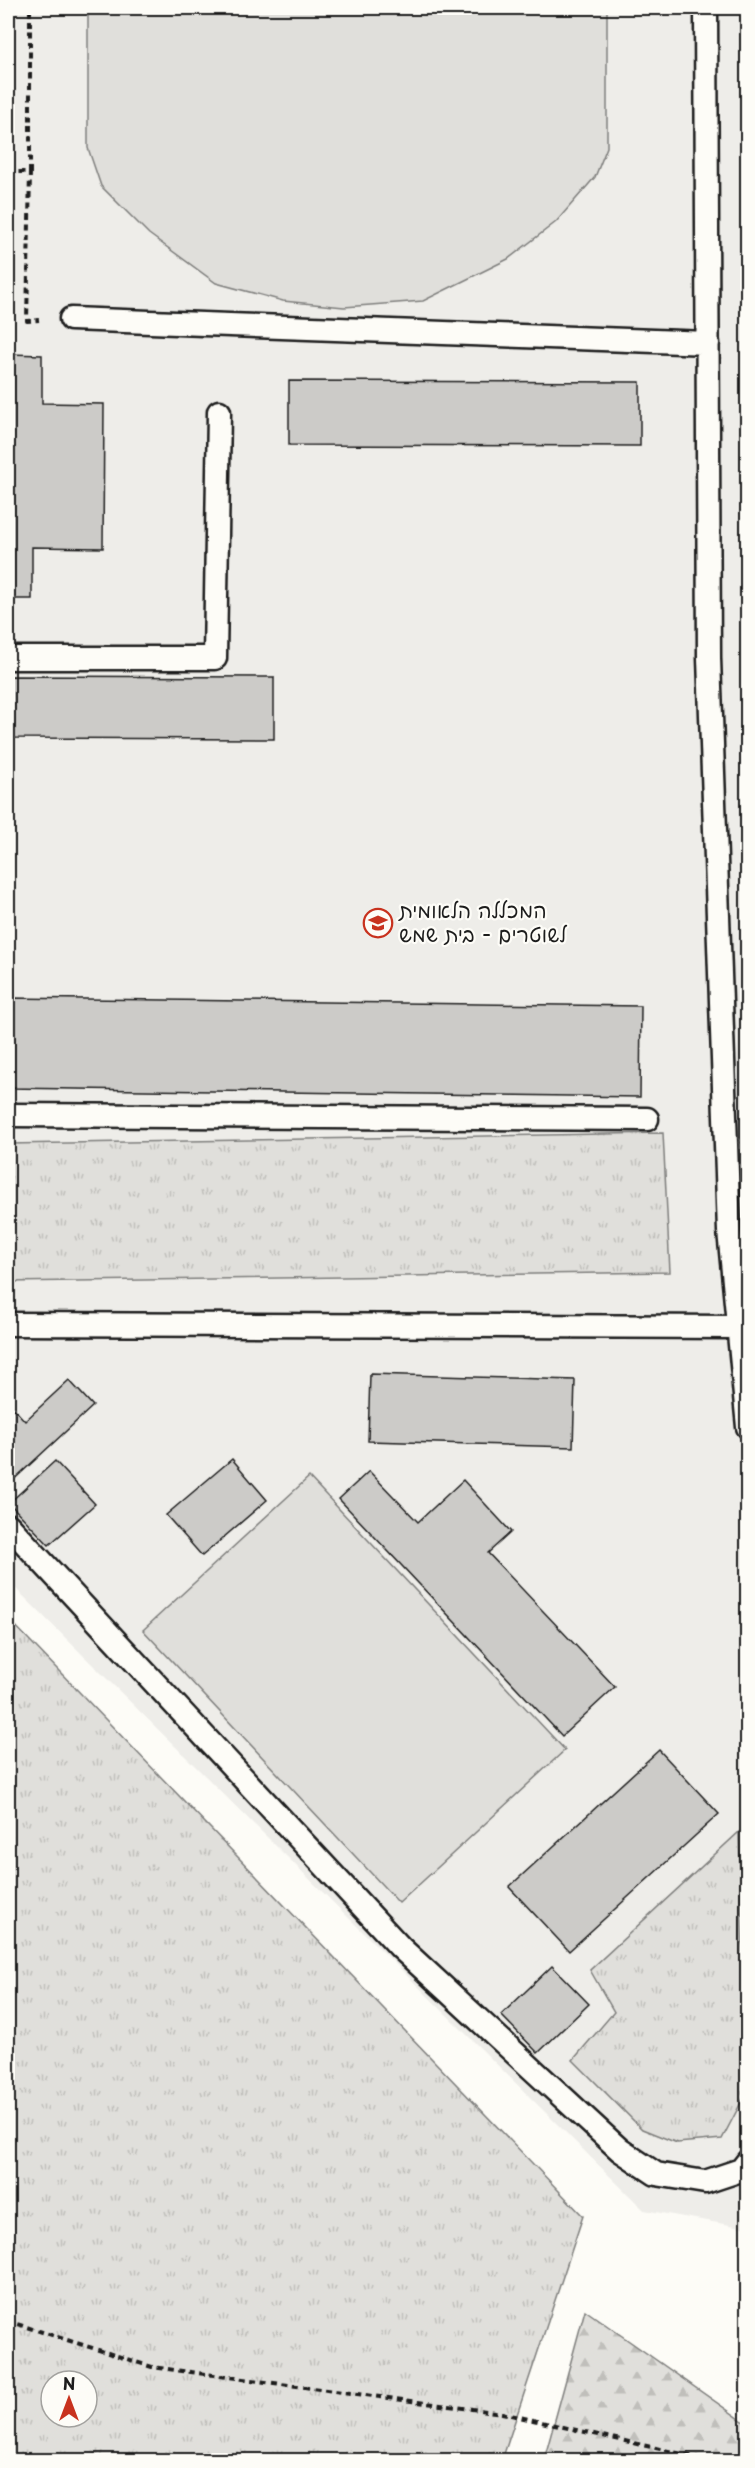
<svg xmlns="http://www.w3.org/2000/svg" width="755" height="2468" viewBox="0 0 755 2468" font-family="'Playpen Sans','Playpen Sans Hebrew',sans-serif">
	<defs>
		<pattern id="grass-tufts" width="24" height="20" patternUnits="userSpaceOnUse" patternTransform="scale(1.5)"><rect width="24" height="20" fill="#e0dfdb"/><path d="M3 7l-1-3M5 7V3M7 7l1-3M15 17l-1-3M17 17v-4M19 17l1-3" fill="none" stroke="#c0bfbb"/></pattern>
		<pattern id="forest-firs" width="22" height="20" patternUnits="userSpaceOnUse" patternTransform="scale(1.5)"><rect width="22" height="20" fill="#e0dfdb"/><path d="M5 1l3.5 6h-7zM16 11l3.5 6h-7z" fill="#c0bfbb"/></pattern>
	</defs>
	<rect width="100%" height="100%" fill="#fdfcf7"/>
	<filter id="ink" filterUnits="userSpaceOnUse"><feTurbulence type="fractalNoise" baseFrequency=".0167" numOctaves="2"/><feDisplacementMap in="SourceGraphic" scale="12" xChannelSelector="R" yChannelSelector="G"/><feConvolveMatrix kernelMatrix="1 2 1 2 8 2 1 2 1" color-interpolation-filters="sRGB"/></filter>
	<g filter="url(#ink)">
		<path fill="#eeede9" d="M 8,8 L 743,8 L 748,265 L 747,2228 L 644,2210 L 8,1581 Z"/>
		<path fill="url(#grass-tufts)" stroke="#7e7e7c" stroke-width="1.5" fill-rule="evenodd" d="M 8,8 L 11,336 L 8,336 Z
			M 663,1133 L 670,1272 L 8,1282 L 8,1144 Z
			M 8,1618 L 583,2216 L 502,2460 L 8,2460 ZM 51,2381 L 87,2381 L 87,2417 L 51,2417 Z
			M 739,1832 L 747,2091 L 722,2139 L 677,2143 L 642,2129 L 573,2060 L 614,2012 L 590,1970 Z"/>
		<path fill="url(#forest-firs)" stroke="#7e7e7c" stroke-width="1.5" d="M 585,2310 L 747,2424 L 747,2460 L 544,2460 Z"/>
		<path fill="#e0dfdb" stroke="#7e7e7c" stroke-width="1.5" d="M 88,8 L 607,8 L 607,147 L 595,177 L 556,222 L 508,259 L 423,301 L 344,307 L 283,301 L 216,283 L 149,234 L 101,186 L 88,148 Z
			M 309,1477 L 565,1750 L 399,1903 L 143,1630 Z"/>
		<path fill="#cccbc8" stroke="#1c1c1c" stroke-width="1.5" d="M 8,354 L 42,355 L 42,403 L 104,404 L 103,548 L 32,547 L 32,599 L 8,599 Z
			M 289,381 L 640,382 L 640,446 L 289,445 Z
			M 8,676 L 274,677 L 274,739 L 8,738 Z
			M 8,998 L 641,1006 L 640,1097 L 8,1088 Z
			M 370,1374 L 575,1380 L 573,1447 L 368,1441 Z
			M 69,1380 L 93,1406 L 8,1485 L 8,1402 L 25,1421 Z
			M 232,1459 L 267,1500 L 202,1556 L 166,1515 Z
			M 55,1461 L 95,1504 L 49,1545 L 9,1503 Z
			M 369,1471 L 418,1522 L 463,1480 L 511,1532 L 488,1553 L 615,1687 L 562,1736 L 339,1499 Z
			M 659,1750 L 719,1814 L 569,1951 L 509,1887 Z
			M 552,1966 L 589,2004 L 538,2053 L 501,2015 Z"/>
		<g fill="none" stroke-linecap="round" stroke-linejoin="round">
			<g stroke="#1c1c1c" stroke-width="27">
				<path id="lane" d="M 706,8 L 709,658 L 729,1231 L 748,1427
					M 71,319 L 708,343
					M 8,658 L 215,658 L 219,412
					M 8,1115 L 647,1119
					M 8,1324 L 738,1327
					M 8,1525 L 401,1948 L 620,2150 L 656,2174 L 705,2182 L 741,2170 L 748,2161"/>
			</g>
			<path stroke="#1c1c1c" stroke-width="4" stroke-dasharray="6 4.5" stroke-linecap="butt" d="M 8,172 L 30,172 L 30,8
				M 30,172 L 27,321 L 39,320
				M 8,2319 L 17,2324 L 152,2367 L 502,2413 L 708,2460"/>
			<use href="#lane" stroke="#fdfcf7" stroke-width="22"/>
		</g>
	</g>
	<defs>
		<g id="university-ring" transform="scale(1.5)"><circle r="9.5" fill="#fdfcf7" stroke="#c8321e" stroke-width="1.5"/><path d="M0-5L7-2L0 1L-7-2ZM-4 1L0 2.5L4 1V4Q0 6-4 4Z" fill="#c8321e"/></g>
	</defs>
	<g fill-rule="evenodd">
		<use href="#university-ring" x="378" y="923"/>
	</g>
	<g text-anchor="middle" stroke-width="4.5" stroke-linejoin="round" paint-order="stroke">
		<g font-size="21" fill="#1c1c1c" stroke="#fdfcf7" text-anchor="start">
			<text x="399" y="918">המכללה הלאומית<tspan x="399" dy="24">לשוטרים - בית שמש</tspan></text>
		</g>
	</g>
	<rect width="755" height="2468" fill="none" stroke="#fdfcf7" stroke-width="30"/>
	<rect x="15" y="15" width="725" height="2438" fill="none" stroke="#1c1c1c" stroke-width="2" filter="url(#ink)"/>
	<g transform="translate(69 2399)"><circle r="28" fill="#fdfcf7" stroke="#a3a29f" stroke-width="1.5"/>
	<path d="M0-4.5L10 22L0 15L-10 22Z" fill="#c8321e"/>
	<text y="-9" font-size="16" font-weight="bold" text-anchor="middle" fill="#1c1c1c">N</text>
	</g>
</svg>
